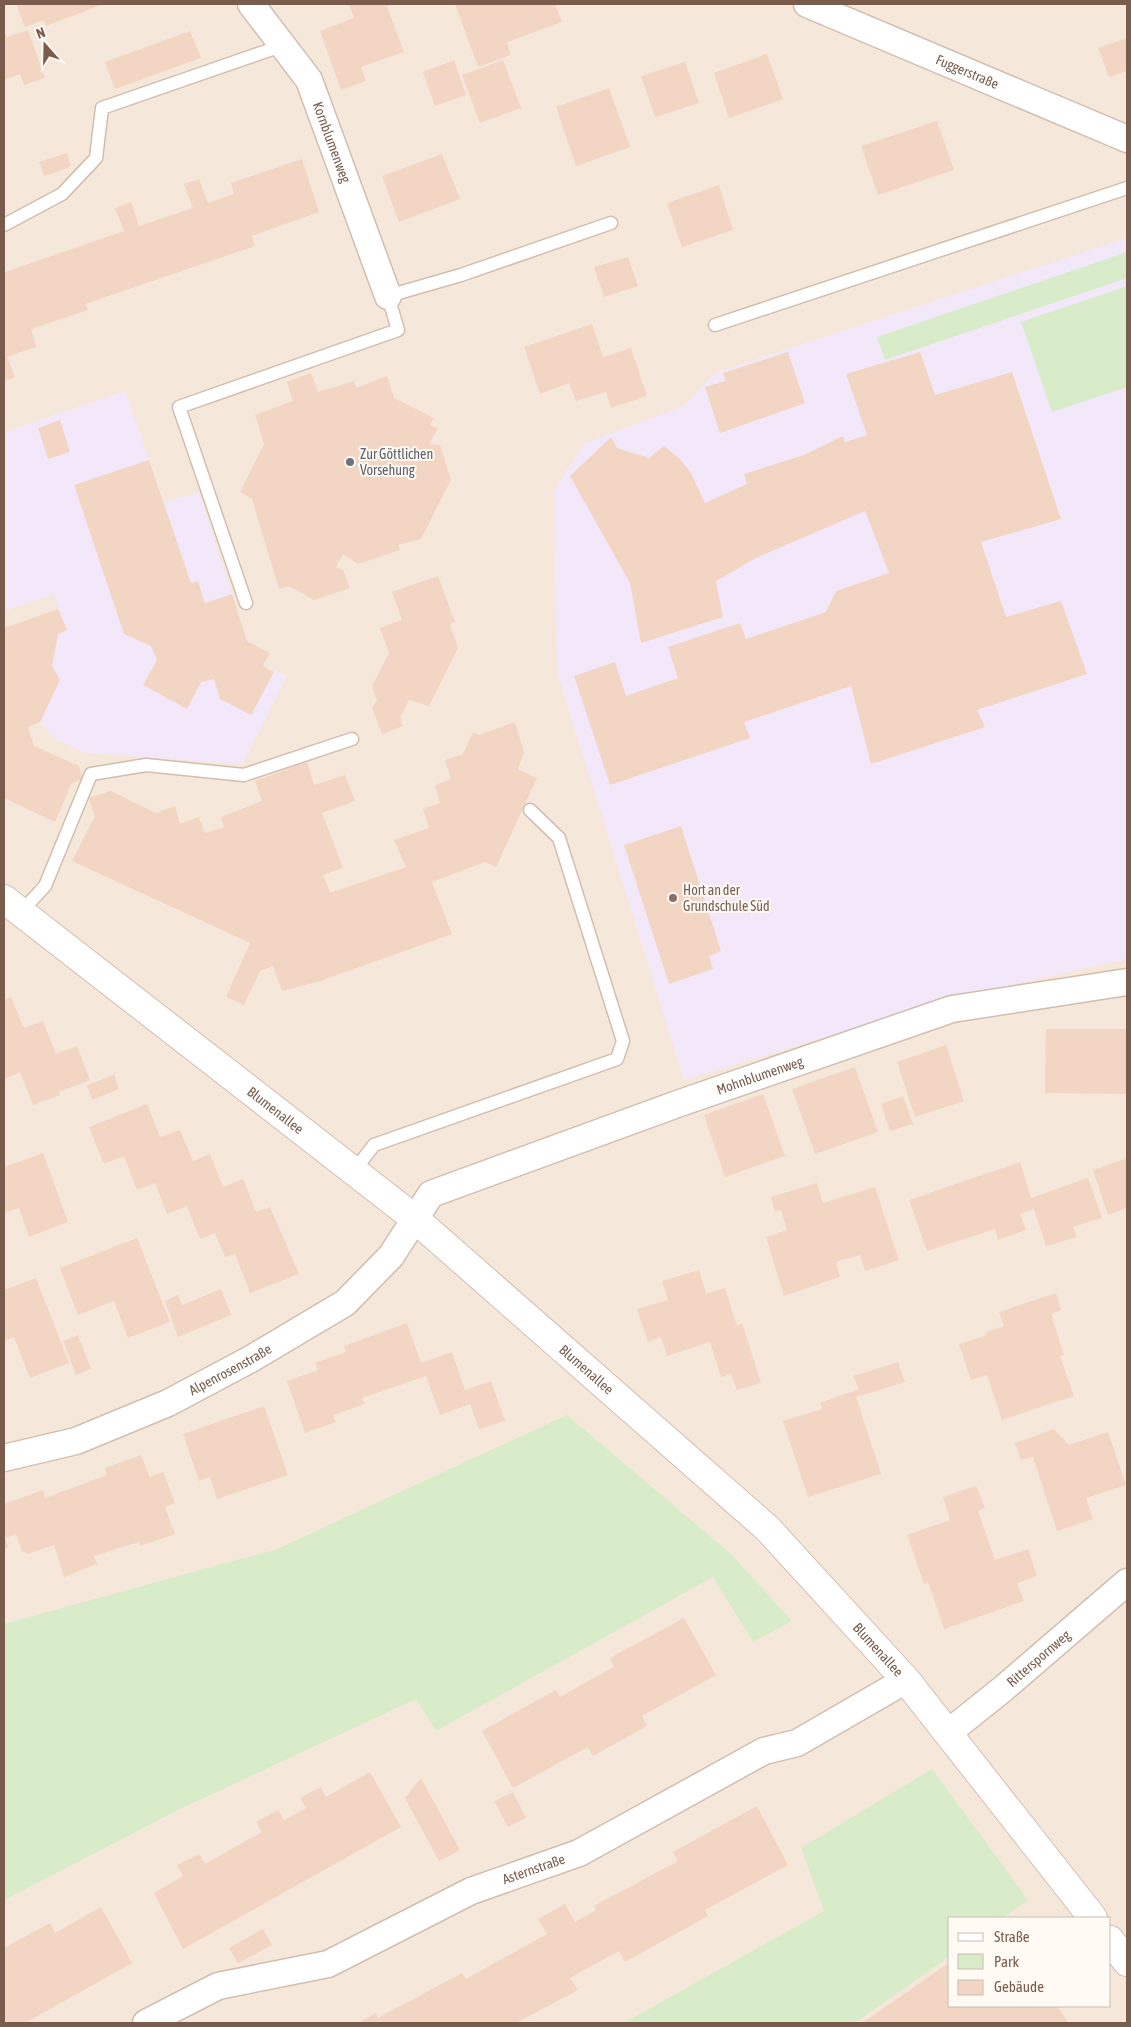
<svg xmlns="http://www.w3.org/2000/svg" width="1131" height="2027" viewBox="0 0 1131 2027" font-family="'Asap Condensed',sans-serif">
	<rect width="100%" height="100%" fill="#fdf6ec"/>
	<path fill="#f5e8da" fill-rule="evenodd" d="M 4,4 L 1127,4 L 1127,2023 L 4,2023 ZM 950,1918 L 1110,1918 L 1110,2006 L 950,2006 Z"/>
	<path fill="#f3e8fa" d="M 1127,238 L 1127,959 L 961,996 L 684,1080 L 557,672 L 554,490 L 585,443 L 684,406 L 715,373 Z
		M 125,391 L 164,502 L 199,492 L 247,641 L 270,653 L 263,666 L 287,676 L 243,764 L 86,753 L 57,740 L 40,722 L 60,680 L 52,666 L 58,634 L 67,630 L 53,594 L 4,611 L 4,432 Z"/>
	<path fill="#d8ecc9" d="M 1127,252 L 1127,278 L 885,360 L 877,337 Z
		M 1127,286 L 1127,387 L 1052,412 L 1021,322 Z
		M 567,1415 L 731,1554 L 792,1621 L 753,1642 L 713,1577 L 436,1731 L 416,1699 L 180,1809 L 4,1900 L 4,1624 L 277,1549 Z
		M 932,1769 L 1028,1900 L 1002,1918 L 950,1918 L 950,1956 L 855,2023 L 624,2023 L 824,1911 L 801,1848 Z"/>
	<path fill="#f3d5c3" d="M 16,4 L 104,4 L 46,26 L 44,20 L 25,27 Z
		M 349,4 L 394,4 L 387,6 L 404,52 L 361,67 L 366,81 L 341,90 L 320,31 L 354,18 Z
		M 455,4 L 555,4 L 562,22 L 507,42 L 511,55 L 478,67 Z
		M 4,29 L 7,37 L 28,30 L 45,78 L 24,85 L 20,74 L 4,80 Z
		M 190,31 L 201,58 L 115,89 L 105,62 Z
		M 1127,38 L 1127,71 L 1109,77 L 1098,48 Z
		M 767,54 L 783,99 L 729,118 L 714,73 Z
		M 454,60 L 466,95 L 435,106 L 423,72 Z
		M 503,60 L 521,108 L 480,123 L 462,75 Z
		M 685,62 L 699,103 L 655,117 L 641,76 Z
		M 609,88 L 630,147 L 576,166 L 556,107 Z
		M 937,121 L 954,170 L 878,195 L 861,146 Z
		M 67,153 L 71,167 L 44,176 L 39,162 Z
		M 442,154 L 460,199 L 399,222 L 382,176 Z
		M 302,159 L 319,212 L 252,236 L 255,246 L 85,304 L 88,310 L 31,329 L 36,347 L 7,357 L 15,377 L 4,381 L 5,272 L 124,231 L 115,208 L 131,202 L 139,226 L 193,208 L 184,184 L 199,179 L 208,203 L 234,194 L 231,183 Z
		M 719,185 L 733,230 L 682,247 L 667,203 Z
		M 628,257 L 638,286 L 604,297 L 594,267 Z
		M 592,324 L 603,357 L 631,348 L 647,396 L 611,408 L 606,392 L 576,401 L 569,383 L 540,394 L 524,347 Z
		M 788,352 L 805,403 L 720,433 L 705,387 L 725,381 L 723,373 Z
		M 920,352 L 935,395 L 1012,372 L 1061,519 L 981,542 L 1006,617 L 1061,601 L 1087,674 L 977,710 L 985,727 L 871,764 L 851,686 L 744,722 L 750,738 L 610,785 L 574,676 L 615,662 L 626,696 L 678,678 L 668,647 L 740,623 L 746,639 L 826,612 L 836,591 L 889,573 L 865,511 L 758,557 L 716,581 L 723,617 L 641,643 L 630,583 L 570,476 L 611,437 L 617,448 L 649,458 L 664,446 L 680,459 L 691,473 L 705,503 L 747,484 L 744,474 L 804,455 L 843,436 L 845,442 L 867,435 L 846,374 Z
		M 311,373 L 318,392 L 354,381 L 356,388 L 387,376 L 394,398 L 434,418 L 430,425 L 438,428 L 429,444 L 440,445 L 451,480 L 421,539 L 398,545 L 400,550 L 358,564 L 343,554 L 336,567 L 343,570 L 350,588 L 314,600 L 289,586 L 279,589 L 252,499 L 240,492 L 264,444 L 255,415 L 293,401 L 287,382 Z
		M 60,420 L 70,452 L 48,459 L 38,428 Z
		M 149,460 L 191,583 L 198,581 L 205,603 L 232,594 L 247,641 L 270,653 L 263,666 L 274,672 L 251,715 L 220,699 L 214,679 L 201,682 L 187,709 L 143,685 L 157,660 L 151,646 L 124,634 L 74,485 Z
		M 438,576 L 455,622 L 450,624 L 458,648 L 429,706 L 409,700 L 400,718 L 403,726 L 382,734 L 372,708 L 377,700 L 372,686 L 389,653 L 380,628 L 402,620 L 392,592 Z
		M 58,609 L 67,630 L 58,634 L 52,666 L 60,680 L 40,722 L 28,727 L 34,746 L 79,766 L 83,779 L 72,783 L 55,822 L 4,798 L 4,628 Z
		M 515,722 L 524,752 L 518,769 L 537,778 L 496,867 L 485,862 L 432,882 L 452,934 L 320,981 L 282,991 L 273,966 L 260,971 L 244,1005 L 226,997 L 250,943 L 72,861 L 95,816 L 88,798 L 111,791 L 156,813 L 175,806 L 180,824 L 199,817 L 205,833 L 224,827 L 221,817 L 262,801 L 255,781 L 307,762 L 314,785 L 345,775 L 355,801 L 322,813 L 343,868 L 323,875 L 330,893 L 406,867 L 394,840 L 429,828 L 423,809 L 440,803 L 435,785 L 451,779 L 445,760 L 463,754 L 473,732 L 479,735 Z
		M 681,826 L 721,951 L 709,956 L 713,969 L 669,984 L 624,845 Z
		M 11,997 L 24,1028 L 43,1021 L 56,1054 L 77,1046 L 90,1080 L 59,1092 L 60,1095 L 33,1105 L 20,1072 L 4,1079 L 4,1000 Z
		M 1046,1029 L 1127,1029 L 1127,1094 L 1045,1093 Z
		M 946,1045 L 964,1101 L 915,1117 L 897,1062 Z
		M 855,1067 L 878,1132 L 815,1154 L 792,1089 Z
		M 114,1075 L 119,1089 L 92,1100 L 87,1085 Z
		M 763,1094 L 785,1156 L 725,1177 L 704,1115 Z
		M 903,1096 L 913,1124 L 890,1131 L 881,1104 Z
		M 147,1104 L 160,1137 L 180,1130 L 193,1161 L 210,1154 L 223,1187 L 243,1179 L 256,1212 L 270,1207 L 299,1274 L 250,1293 L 235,1254 L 225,1257 L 215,1233 L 200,1239 L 187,1206 L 167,1214 L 155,1183 L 137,1190 L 124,1156 L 104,1164 L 89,1127 Z
		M 43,1153 L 68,1222 L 29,1237 L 19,1208 L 4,1213 L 4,1167 Z
		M 1127,1158 L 1127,1208 L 1108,1215 L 1093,1170 Z
		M 1020,1162 L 1031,1198 L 1088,1178 L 1102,1218 L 1073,1227 L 1077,1237 L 1046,1246 L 1034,1209 L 1020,1214 L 1026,1230 L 998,1240 L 995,1229 L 927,1251 L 909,1200 Z
		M 817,1183 L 823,1203 L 875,1187 L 899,1260 L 865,1271 L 860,1255 L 836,1262 L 840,1277 L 784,1296 L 766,1237 L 787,1230 L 781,1210 L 775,1212 L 771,1197 Z
		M 137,1238 L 170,1322 L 128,1338 L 114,1301 L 78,1315 L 60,1268 Z
		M 699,1270 L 706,1294 L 725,1288 L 737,1326 L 742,1323 L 761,1383 L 737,1390 L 731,1374 L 721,1377 L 710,1342 L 667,1356 L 661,1337 L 648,1342 L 637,1309 L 668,1300 L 662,1281 Z
		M 36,1278 L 69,1363 L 30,1378 L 14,1337 L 4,1341 L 4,1290 Z
		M 221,1289 L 231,1315 L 178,1337 L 165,1301 L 178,1295 L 182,1305 Z
		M 1056,1293 L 1061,1310 L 1051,1314 L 1064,1355 L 1060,1356 L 1074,1396 L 1002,1420 L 987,1375 L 971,1380 L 959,1344 L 987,1335 L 986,1332 L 1004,1326 L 999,1312 Z
		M 407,1323 L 421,1363 L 452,1352 L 465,1390 L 491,1381 L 505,1421 L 479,1429 L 470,1404 L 440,1415 L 426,1376 L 362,1398 L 365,1404 L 333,1415 L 336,1422 L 305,1433 L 287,1381 L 318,1370 L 315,1363 L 346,1352 L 344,1346 Z
		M 78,1335 L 91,1369 L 76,1375 L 63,1341 Z
		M 898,1362 L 905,1382 L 856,1397 L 881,1474 L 808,1497 L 783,1421 L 822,1409 L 820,1403 L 859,1389 L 853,1376 Z
		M 264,1406 L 288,1475 L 217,1499 L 210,1477 L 199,1481 L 183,1434 Z
		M 1054,1429 L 1069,1445 L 1108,1432 L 1126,1485 L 1086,1498 L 1093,1519 L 1057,1531 L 1033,1457 L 1021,1460 L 1015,1443 Z
		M 141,1455 L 150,1477 L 163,1472 L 175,1503 L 165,1507 L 175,1534 L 140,1546 L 139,1542 L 94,1556 L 97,1564 L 64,1577 L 54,1545 L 28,1554 L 22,1551 L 16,1534 L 5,1538 L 8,1547 L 4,1549 L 4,1504 L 43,1490 L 45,1498 L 107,1475 L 105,1468 Z
		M 976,1486 L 985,1508 L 978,1511 L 995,1560 L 1028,1549 L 1037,1576 L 1017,1583 L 1024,1601 L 944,1629 L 928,1582 L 924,1584 L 907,1535 L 950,1520 L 943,1497 Z
		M 684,1618 L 716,1675 L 642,1716 L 647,1726 L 593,1756 L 588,1747 L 513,1788 L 482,1731 L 556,1690 L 560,1697 L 590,1680 L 614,1667 L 610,1658 Z
		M 370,1772 L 401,1827 L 183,1949 L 154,1893 L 183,1876 L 177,1865 L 199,1854 L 205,1864 L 262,1832 L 256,1822 L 278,1810 L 284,1820 L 306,1808 L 300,1798 L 321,1787 L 326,1797 Z
		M 421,1778 L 460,1850 L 439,1861 L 405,1798 Z
		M 513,1792 L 526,1818 L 508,1827 L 494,1801 Z
		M 757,1806 L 788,1865 L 705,1910 L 708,1916 L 625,1962 L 619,1951 L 570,1978 L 578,1990 L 516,2023 L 357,2023 L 376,2013 L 378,2018 L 462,1973 L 466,1979 L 547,1934 L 538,1919 L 565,1904 L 575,1922 L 596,1910 L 594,1906 L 678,1861 L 673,1852 Z
		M 101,1907 L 132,1963 L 25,2023 L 4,2023 L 4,1948 L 50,1923 L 55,1933 Z
		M 263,1929 L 272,1945 L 238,1963 L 229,1948 Z
		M 950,1962 L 950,2006 L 1057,2006 L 1069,2023 L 862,2023 Z"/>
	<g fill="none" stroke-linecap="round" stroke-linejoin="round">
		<g stroke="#d1beb0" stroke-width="15">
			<path id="service" d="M 4,225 L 62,194 L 96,158 L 102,108 L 281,46
				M 715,325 L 1127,188
				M 246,603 L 179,407 L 398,330 L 388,296 L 461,275 L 611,223
				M 21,912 L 45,886 L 91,774 L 146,765 L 244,775 L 352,739
				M 354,1171 L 374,1145 L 617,1059 L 623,1041 L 559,838 L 530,810"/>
		</g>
		<g stroke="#d1beb0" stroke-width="29">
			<g id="minor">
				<path id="s1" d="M 251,4 L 309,80 L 388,296"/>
				<path id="s2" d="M 807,4 L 1127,139"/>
				<path id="s3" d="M 4,1458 L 76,1441 L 168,1403 L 249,1360 L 345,1303 L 391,1256 L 431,1194 L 680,1103 L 952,1009 L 1127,982"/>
				<path id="s4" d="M 949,1732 L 1004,1688 L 1127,1582"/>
				<path id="s5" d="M 146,2023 L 218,1986 L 328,1964 L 471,1891 L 579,1853 L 764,1751 L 797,1743 L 906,1680"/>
			</g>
		</g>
		<g stroke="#d1beb0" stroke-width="30">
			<g id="tertiary">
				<path id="s6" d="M 4,899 L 414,1218 L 767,1528 L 906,1680 L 1093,1918"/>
				<path d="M 1110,1940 L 1127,1962"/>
			</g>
		</g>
		<use href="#service" stroke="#fff" stroke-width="12"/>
		<use href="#minor" stroke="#fff" stroke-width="26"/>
		<use href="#tertiary" stroke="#fff" stroke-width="28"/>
	</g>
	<circle fill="#6b7280" stroke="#fffaf3" stroke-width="2" cx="350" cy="462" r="5"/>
	<circle fill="#8d6e63" stroke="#fffaf3" stroke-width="2" cx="673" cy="898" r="5"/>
	<g text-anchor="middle" stroke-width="4" stroke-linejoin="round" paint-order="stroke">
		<g font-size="14" fill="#7a5c4d" stroke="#fffaf3">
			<text dy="5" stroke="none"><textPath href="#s2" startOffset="174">Fuggerstraße</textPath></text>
			<text dy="5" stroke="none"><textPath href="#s1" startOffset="162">Kornblumenweg</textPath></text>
			<text dy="5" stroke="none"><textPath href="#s3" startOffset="866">Mohnblumenweg</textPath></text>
			<text dy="5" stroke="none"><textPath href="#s6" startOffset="344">Blumenallee</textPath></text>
			<text dy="5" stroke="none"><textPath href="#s3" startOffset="244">Alpenrosenstraße</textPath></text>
			<text dy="5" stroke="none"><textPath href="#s6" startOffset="749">Blumenallee</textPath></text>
			<text dy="5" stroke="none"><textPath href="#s6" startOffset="1154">Blumenallee</textPath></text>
			<text dy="5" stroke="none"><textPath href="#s4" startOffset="116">Ritterspornweg</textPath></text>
			<text dy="5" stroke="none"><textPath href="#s5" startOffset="420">Asternstraße</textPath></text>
		</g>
		<g font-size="14" fill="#5b616d" stroke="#fffaf3" text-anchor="start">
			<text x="360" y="459">Zur Göttlichen<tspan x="360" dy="16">Vorsehung</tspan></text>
		</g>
		<g font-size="14" fill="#785e54" stroke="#fffaf3" text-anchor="start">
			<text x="683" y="895">Hort an der<tspan x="683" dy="16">Grundschule Süd</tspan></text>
		</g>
	</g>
	<rect width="1131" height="2027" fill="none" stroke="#7a5c4d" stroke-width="10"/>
	<rect x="948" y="1917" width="162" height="90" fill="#fffaf3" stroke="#cabbb1"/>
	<rect x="958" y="1933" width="25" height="8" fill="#ffffff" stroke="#cabbb1"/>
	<text x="994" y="1942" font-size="15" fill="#7a5c4d">Straße</text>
	<rect x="958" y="1954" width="25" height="15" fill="#d8ecc9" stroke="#cabbb1"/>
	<text x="994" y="1967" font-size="15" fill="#7a5c4d">Park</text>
	<rect x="958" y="1980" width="25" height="15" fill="#f3d5c3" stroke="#cabbb1"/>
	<text x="994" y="1992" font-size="15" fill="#7a5c4d">Gebäude</text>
	<g transform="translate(45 45) rotate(340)" stroke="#fffaf3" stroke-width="4" paint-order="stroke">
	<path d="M0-4L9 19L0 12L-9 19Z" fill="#7a5c4d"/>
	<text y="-8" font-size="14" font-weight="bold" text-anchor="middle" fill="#7a5c4d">N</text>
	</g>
</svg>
